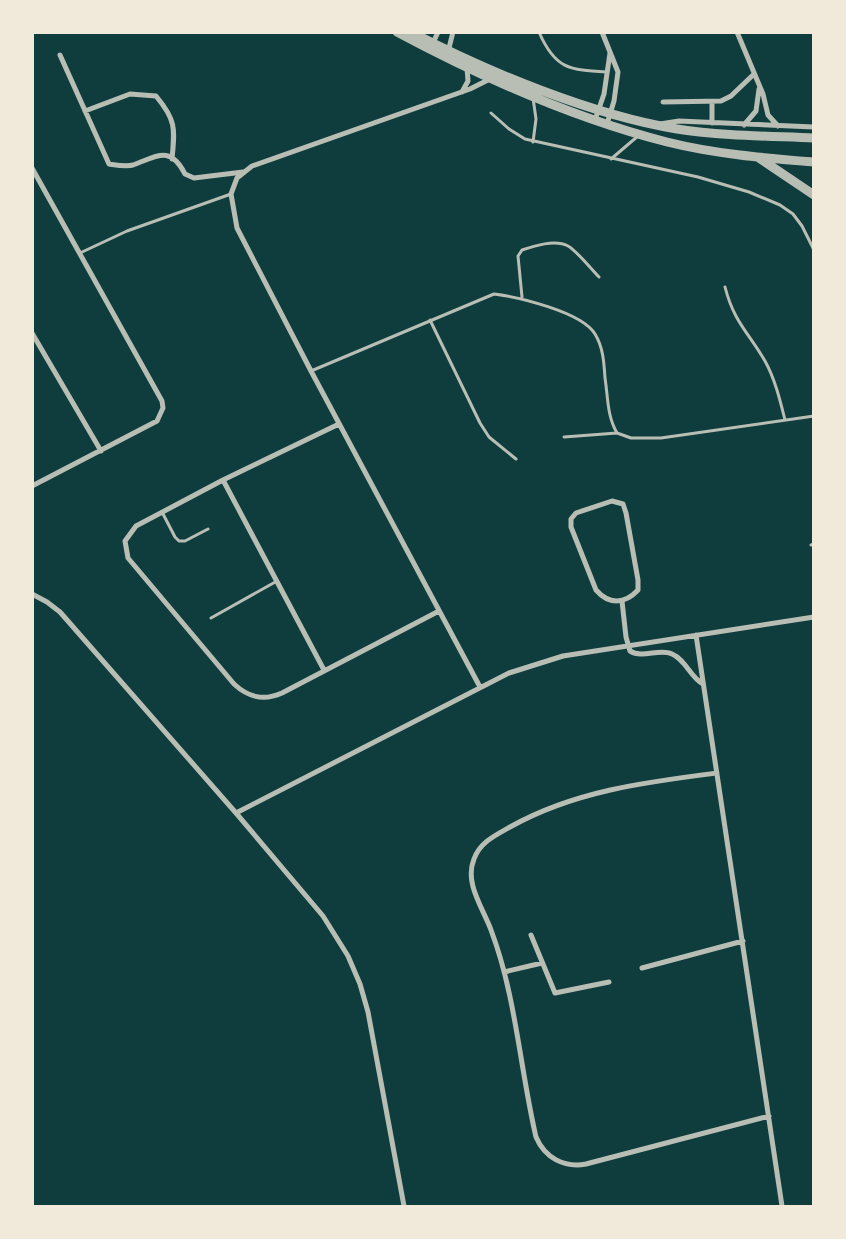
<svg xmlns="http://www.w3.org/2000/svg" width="846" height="1239" viewBox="0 0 846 1239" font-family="'IBM Plex Serif',serif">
	<rect width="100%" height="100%" fill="#0f3d3e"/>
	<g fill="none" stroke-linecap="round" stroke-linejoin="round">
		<path stroke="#b8beb3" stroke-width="3" d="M 539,32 C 555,69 569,70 607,72
			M 491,113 L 509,129 L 525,139 L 698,177 L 749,192 L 780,205 L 793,214 L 802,226 L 814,250
			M 533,142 L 536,119 L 533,98
			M 611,159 L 638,136
			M 80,253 L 127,231 L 231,194
			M 725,287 C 734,322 748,332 765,361 C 775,379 780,400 785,420
			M 522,297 L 518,256 L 522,250 C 534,246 555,239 568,246 C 577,251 591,269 599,277
			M 430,320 L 480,423 L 489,437 L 516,459
			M 311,371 L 494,294 C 518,297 582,312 595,334 C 603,347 604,362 605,378 C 608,397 607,416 617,433
			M 564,437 L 617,433 L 631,438 L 661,438 L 814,416
			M 162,512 L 175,537 L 179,541 L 185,541 L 208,529
			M 811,545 L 814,544
			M 211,618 L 277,581"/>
		<path stroke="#b8beb3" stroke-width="5" d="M 602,32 L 618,72 L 614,101 L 607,124
			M 737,32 L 763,94 L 768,115 L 778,126
			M 433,43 L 438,32
			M 448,52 L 453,32
			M 60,55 L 109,164 C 116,165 126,167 133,165 C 156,157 170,144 185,174 L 194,178 L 243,172
			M 462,92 L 468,81 L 467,68
			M 663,102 L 721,101 L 731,96 L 754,74
			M 85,111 L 130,94 L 156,96 C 176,120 175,128 172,159
			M 595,120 L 604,94 L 610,53
			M 712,123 L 712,102
			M 660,124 L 679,121 L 814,127
			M 744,125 L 756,111 L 759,89
			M 32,168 L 162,401 L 163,408 L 157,421 L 32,486
			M 32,333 L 101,451
			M 339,424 L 223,480 L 136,526 L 125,541 L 128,558 L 234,684 C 249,698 264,701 282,693 L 439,611
			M 223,480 L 324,670
			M 612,501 L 623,504 L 626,513 L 638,580 L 638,590 C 625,604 609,605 596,590 L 571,527 L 571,519 L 576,513 Z
			M 32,594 L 47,602 L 60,612 L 236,813 L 323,916 L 348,956 L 360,984 L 368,1012 L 404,1206
			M 622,601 L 626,637 L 630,651 C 643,659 659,648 672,654 C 686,660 690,677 703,684
			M 696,635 L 782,1206
			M 480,687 L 311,371 L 237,228 L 231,194 L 237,178 L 252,166 L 470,89 L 490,79
			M 717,773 C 646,782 574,791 510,827 C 496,835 480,842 474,859 C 464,883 483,908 491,930 C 516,996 520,1069 536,1137 C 545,1158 564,1168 586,1164 L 769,1116
			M 236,813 L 509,673 L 563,656 L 814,617
			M 531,935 L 555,993 L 609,982
			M 642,968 L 743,941
			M 504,972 L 542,963"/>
		<path stroke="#b8beb3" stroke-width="9" d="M 397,32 C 483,78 573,118 667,142 C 715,154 764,158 814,162
			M 411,32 C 488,72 592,115 677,129 C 722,136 769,136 814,138
			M 759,158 L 814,195"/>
	</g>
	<rect width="846" height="1239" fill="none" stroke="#f1e9da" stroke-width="68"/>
</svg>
